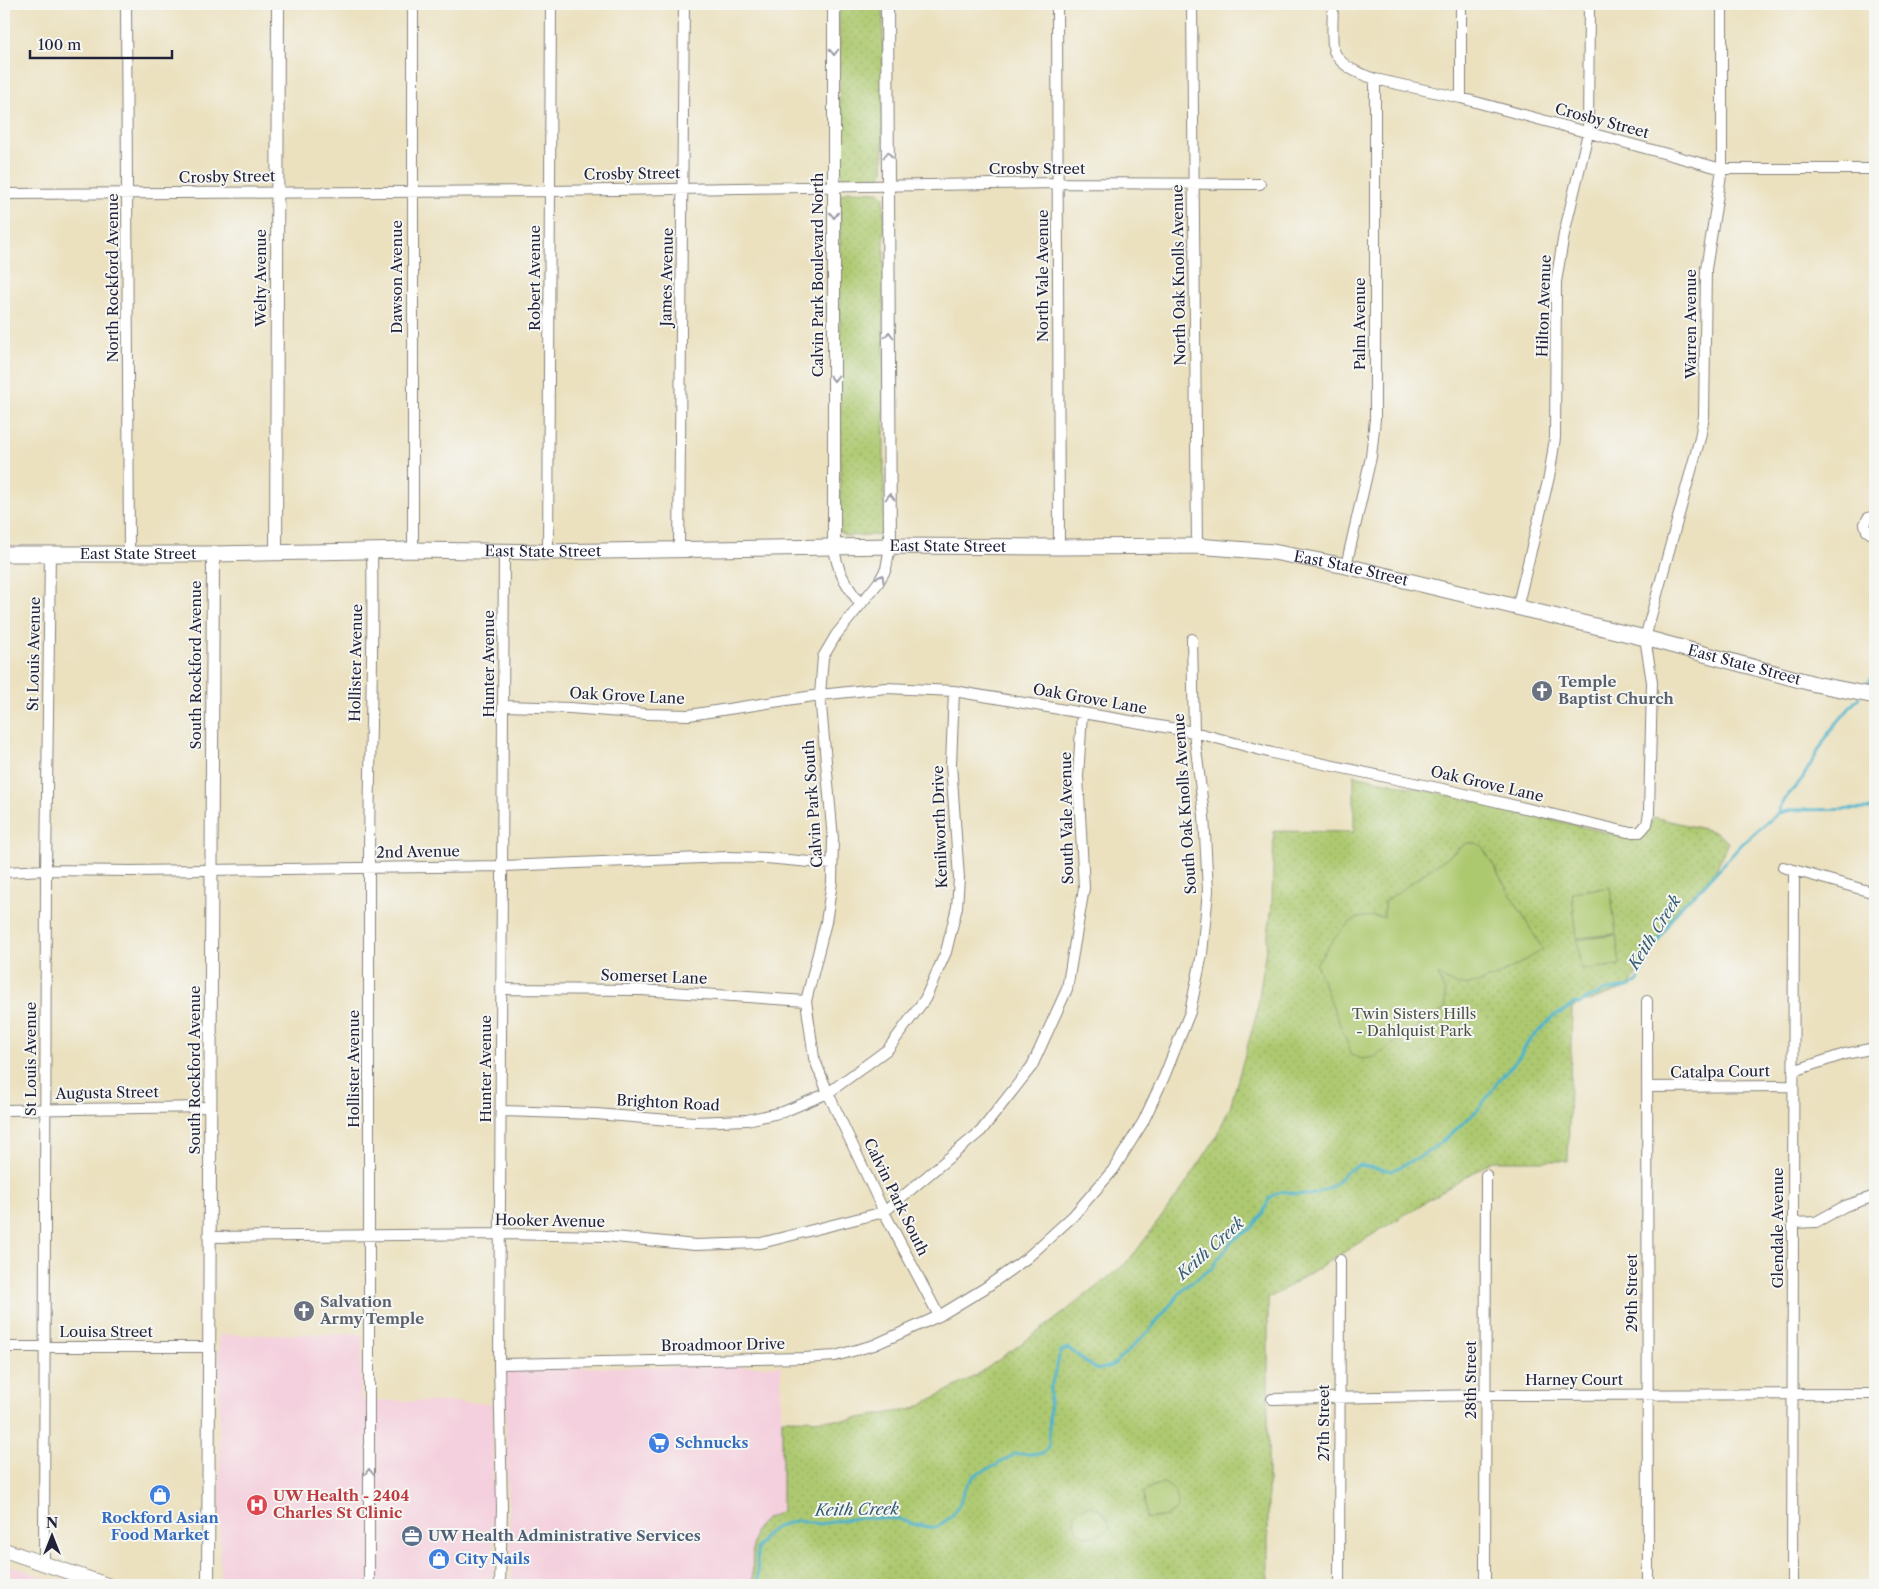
<svg xmlns="http://www.w3.org/2000/svg" width="1879" height="1589" viewBox="0 0 1879 1589" font-family="'Libre Caslon Text',serif">
	<defs>
		<pattern id="grass-dots" width="8" height="8" patternUnits="userSpaceOnUse" patternTransform="scale(1.25)"><rect width="8" height="8" fill="#adc970"/><path d="M2 2h.1M6 6h.1" fill="none" stroke="#95ac62" stroke-width="1.8" stroke-linecap="round"/></pattern>
	</defs>
	<rect width="100%" height="100%" fill="#f6f6f2"/>
	<filter id="ink" filterUnits="userSpaceOnUse"><feTurbulence type="fractalNoise" baseFrequency=".02" numOctaves="2"/><feDisplacementMap in="SourceGraphic" scale="10" xChannelSelector="R" yChannelSelector="G"/><feConvolveMatrix kernelMatrix="1 2 1 2 8 2 1 2 1" color-interpolation-filters="sRGB"/></filter>
	<filter id="wash" filterUnits="userSpaceOnUse"><feTurbulence type="fractalNoise" baseFrequency=".0096" numOctaves="4" result="noise"/><feDisplacementMap in="SourceGraphic" scale="20" xChannelSelector="R" yChannelSelector="G"/><feGaussianBlur stdDeviation="1.12" result="paint"/><feColorMatrix in="noise" values="0 0 0 0 0 0 0 0 0 0 0 0 0 0 0 0 0 1.4 0 .05"/><feComposite in="paint" operator="in"/></filter>
	<g filter="url(#wash)">
		<rect width="100%" height="100%" fill="#ebe1bf"/>
		<path fill="#f4cfdd" d="M 362,1334 L 361,1400 L 493,1403 L 493,1585 L 221,1585 L 220,1575 L 219,1335 Z
			M 781,1366 L 782,1509 L 757,1527 L 753,1541 L 753,1585 L 509,1585 L 512,1569 L 507,1478 L 505,1375 L 508,1370 L 512,1368 Z
			M 4,1563 L 64,1585 L 4,1585 Z"/>
		<path fill="url(#grass-dots)" stroke="#687656" d="M 839,4 L 883,4 L 883,172 L 879,178 L 846,178 L 842,177 L 840,173 Z
			M 849,191 L 879,192 L 884,197 L 884,529 L 880,535 L 846,536 L 840,532 L 840,195 Z
			M 1354,775 L 1465,799 L 1630,838 L 1644,836 L 1648,830 L 1653,817 L 1716,832 L 1728,842 L 1714,874 L 1674,914 L 1628,987 L 1572,1007 L 1568,1161 L 1492,1161 L 1268,1299 L 1268,1585 L 753,1585 C 753,1572 750,1536 758,1526 C 764,1519 774,1515 782,1511 L 782,1419 L 848,1420 L 913,1409 L 977,1375 L 1053,1321 L 1125,1264 L 1137,1250 L 1183,1188 L 1215,1139 L 1230,1107 L 1257,1012 L 1272,905 L 1274,831 L 1354,832 Z"/>
		<path fill="#adc970" stroke="#687656" d="M 1467,843 L 1476,843 L 1482,846 L 1543,950 C 1521,962 1478,993 1451,983 C 1447,981 1442,977 1438,975 L 1445,993 L 1445,1009 L 1374,1057 L 1362,1059 L 1352,1055 L 1316,964 C 1326,950 1345,919 1363,917 C 1370,916 1377,917 1384,917 L 1384,902 Z
			M 1610,887 L 1616,934 L 1577,938 L 1572,892 Z
			M 1616,935 L 1620,965 L 1581,970 L 1577,940 Z
			M 1163,1483 C 1174,1487 1179,1497 1177,1509 L 1167,1516 L 1146,1519 L 1144,1493 L 1151,1487 Z
			M 1086,1506 C 1101,1506 1107,1515 1110,1528 C 1096,1537 1076,1544 1074,1519 L 1077,1511 Z"/>
		<g fill="none" stroke-linecap="round" stroke-linejoin="round">
			<path stroke="#4cb4ca" stroke-width="3" d="M 1864,688 L 1875,674
				M 1779,813 L 1793,810 L 1875,809
				M 758,1585 L 757,1549 L 765,1535 L 778,1526 L 798,1520 L 820,1524 L 857,1518 L 900,1519 L 912,1524 L 936,1528 L 952,1516 L 959,1505 L 965,1488 L 975,1475 L 995,1466 L 1015,1454 L 1043,1454 L 1049,1445 L 1050,1390 L 1061,1351 L 1068,1348 L 1097,1370 L 1112,1366 L 1148,1332 L 1186,1286 L 1211,1269 L 1232,1241 L 1253,1227 L 1263,1213 L 1270,1197 L 1283,1191 L 1295,1194 L 1312,1195 L 1333,1186 L 1346,1172 L 1359,1165 L 1392,1171 L 1425,1154 L 1448,1137 L 1478,1110 L 1497,1083 L 1520,1056 L 1528,1042 L 1552,1018 L 1558,1013 L 1561,1013 L 1575,1003 L 1580,1004 L 1592,996 L 1597,995 L 1603,991 L 1628,987 L 1638,981 C 1650,957 1673,906 1695,895 L 1743,843 L 1778,813 L 1783,801 L 1802,779 L 1830,731 L 1859,697"/>
		</g>
	</g>
	<g filter="url(#ink)">
		<g fill="none" stroke-linecap="round" stroke-linejoin="round">
			<g stroke="#86827d" stroke-width="12">
				<path id="minor" d="M 126,4 L 129,553
					M 413,4 L 413,550
					M 1057,4 L 1059,547
					M 1192,4 L 1197,546
					M 1333,4 C 1333,13 1331,44 1334,51 C 1341,67 1360,74 1375,79 L 1461,98 L 1722,169 L 1875,169
					M 1461,4 L 1461,98
					M 4,194 L 550,191 L 1057,183 L 1260,184
					M 1875,516 L 1868,518 L 1865,524 L 1867,531 L 1875,536
					M 890,546 L 886,569 L 878,583 L 836,635 L 823,657 L 820,695 L 833,839 L 832,882 L 826,922 L 806,1001 L 814,1058 L 828,1093 L 884,1212 L 939,1316
					M 834,547 C 837,572 846,584 860,604
					M 679,550 L 684,4
					M 548,552 L 551,4
					M 1346,566 L 1371,457 L 1375,419 L 1375,79
					M 1517,608 L 1549,477 L 1555,438 L 1556,282 L 1564,234 L 1588,133 L 1589,4
					M 504,706 L 570,708 L 646,714 L 689,715 L 820,695 L 886,688 L 954,691 L 1194,732 L 1272,753 L 1452,791 L 1627,832 L 1640,832 L 1647,824 L 1649,813 L 1652,682 L 1645,638 L 1700,438 L 1704,416 L 1706,269 L 1722,169 L 1722,4
					M 1783,867 L 1875,893
					M 4,872 L 46,870 L 131,871 L 503,866 L 727,857 L 766,858 L 832,864
					M 501,989 L 641,990 L 806,1001
					M 1647,1001 L 1648,1585
					M 1793,1071 L 1845,1054 L 1875,1048
					M 1648,1087 L 1793,1086
					M 4,1110 L 210,1107
					M 501,1111 L 596,1114 L 693,1122 L 747,1120 L 783,1112 L 828,1093 L 888,1049 L 925,999 L 946,952 L 957,907 L 959,878 L 951,764 L 954,691
					M 1793,1223 L 1816,1222 L 1845,1206 L 1875,1196
					M 210,1237 L 501,1234 L 605,1236 L 695,1245 L 761,1243 L 884,1212 L 981,1131 L 1032,1066 L 1067,989 L 1084,888 L 1078,777 L 1082,713
					M 4,1347 L 208,1347
					M 499,1364 L 804,1358 L 835,1356 L 874,1345 L 939,1316 L 985,1288 L 1027,1258 L 1073,1216 L 1113,1170 L 1143,1122 L 1164,1077 L 1190,1012 L 1202,954 L 1208,891 L 1204,815 L 1194,732 L 1192,639
					M 1272,1399 L 1486,1395 L 1875,1394
					M 44,1564 L 46,870 L 50,553
					M 369,1585 C 369,1346 368,1107 369,869 C 369,763 374,657 372,552
					M 500,1585 L 502,1508 L 499,1364 L 504,552
					M 1339,1585 L 1340,1260
					M 1485,1585 L 1486,1175
					M 1792,1585 L 1794,870"/>
			</g>
			<g stroke="#86827d" stroke-width="14">
				<path id="tertiary" d="M 834,4 L 834,547
					M 887,4 L 890,546
					M 276,553 L 278,4
					M 208,1585 L 213,554"/>
			</g>
			<g stroke="#86827d" stroke-width="16">
				<path id="secondary" d="M 4,1550 L 107,1585"/>
			</g>
			<g stroke="#86827d" stroke-width="17">
				<g id="primary">
					<path id="s1" d="M 4,554 L 213,554 L 413,550 L 548,552 L 890,546 L 1059,547 L 1197,546 L 1273,552 L 1346,566 L 1645,638 L 1815,684 L 1875,696"/>
				</g>
			</g>
			<use href="#minor" stroke="#fff" stroke-width="10"/>
			<use href="#tertiary" stroke="#fff" stroke-width="12"/>
			<use href="#secondary" stroke="#fff" stroke-width="14"/>
			<use href="#primary" stroke="#fff" stroke-width="15"/>
		</g>
		<defs><path id="oneway-chevron" d="M-2-3.5L2.5 0L-2 3.5" fill="none" stroke-width="1.6" stroke-linecap="round" stroke-linejoin="round" transform="scale(1.25)"/></defs>
		<g stroke="#9c9ca7">
			<use href="#oneway-chevron" transform="translate(834 52) rotate(90)"/>
			<use href="#oneway-chevron" transform="translate(888 155) rotate(-90)"/>
			<use href="#oneway-chevron" transform="translate(834 215) rotate(90)"/>
			<use href="#oneway-chevron" transform="translate(889 335) rotate(-90)"/>
			<use href="#oneway-chevron" transform="translate(834 378) rotate(90)"/>
			<use href="#oneway-chevron" transform="translate(890 497) rotate(-90)"/>
			<use href="#oneway-chevron" transform="translate(881 578) rotate(-60)"/>
			<use href="#oneway-chevron" transform="translate(369 1472) rotate(-90)"/>
		</g>
	</g>
	<defs>
		<g id="church-disc" transform="scale(1.125)"><circle r="9.5" fill="#6b7280" stroke="#f6f6f2"/><path d="M-1.2-6h2.4v3.5h3.3v2.4h-3.3V6h-2.4V-.1h-3.3v-2.4h3.3Z" fill="#fff"/></g>
		<g id="supermarket-disc" transform="scale(1.125)"><circle r="9.5" fill="#3f7fe0" stroke="#f6f6f2"/><path d="M-6-5.5h2.5l.6 2H6L4.5 2H-2.5L-4.4-4H-6ZM-1.5 3.2a1.3 1.3 0 1 0 .1 0ZM3 3.2a1.3 1.3 0 1 0 .1 0Z" fill="#fff"/></g>
		<g id="shop-disc" transform="scale(1.125)"><circle r="9.5" fill="#3f7fe0" stroke="#f6f6f2"/><path d="M-5-2.5h2.3a2.7 3.5 0 0 1 5.4 0H5L5.5 6h-11ZM-1.5-2.5h3a1.5 2.3 0 0 0-3 0Z" fill="#fff"/></g>
		<g id="hospital-disc" transform="scale(1.125)"><circle r="9.5" fill="#e0444e" stroke="#f6f6f2"/><path d="M-5-5h3v3.5h4V-5h3V5h-3V1.5h-4V5h-3Z" fill="#fff"/></g>
		<g id="office-disc" transform="scale(1.125)"><circle r="9.5" fill="#5c6f8a" stroke="#f6f6f2"/><path d="M-6-3h4V-5.5h4V-3h4V5H-6ZM-1-4.5V-3h2v-1.5ZM-6 0V1H6V0Z" fill="#fff"/></g>
	</defs>
	<g fill-rule="evenodd">
		<use href="#church-disc" x="1542" y="691"/>
		<use href="#church-disc" x="304" y="1311"/>
		<use href="#supermarket-disc" x="659" y="1443"/>
		<use href="#shop-disc" x="160" y="1495"/>
		<use href="#hospital-disc" x="257" y="1505"/>
		<use href="#office-disc" x="412" y="1536"/>
		<use href="#shop-disc" x="439" y="1559"/>
	</g>
	<g text-anchor="middle" stroke-width="4" stroke-linejoin="round" paint-order="stroke">
		<g font-size="15" fill="#22223b" stroke="#f6f6f2">
			<text transform="translate(1602 121) rotate(15)" y="5">Crosby Street</text>
			<text x="1037" y="174">Crosby Street</text>
			<text transform="translate(632 174) rotate(-1)" y="5">Crosby Street</text>
			<text transform="translate(227 177) rotate(-1)" y="5">Crosby Street</text>
			<text transform="translate(818 275) rotate(-90)" y="5">Calvin Park Boulevard North</text>
			<text transform="translate(1179 275) rotate(-91)" y="5">North Oak Knolls Avenue</text>
			<text transform="translate(1043 276) rotate(-90)" y="5">North Vale Avenue</text>
			<text transform="translate(397 277) rotate(-90)" y="5">Dawson Avenue</text>
			<text transform="translate(667 277) rotate(-89)" y="5">James Avenue</text>
			<text transform="translate(113 278) rotate(-90)" y="5">North Rockford Avenue</text>
			<text transform="translate(261 278) rotate(-90)" y="5">Welty Avenue</text>
			<text transform="translate(535 278) rotate(-90)" y="5">Robert Avenue</text>
			<text transform="translate(1544 306) rotate(-88)" y="5">Hilton Avenue</text>
			<text transform="translate(1360 324) rotate(-90)" y="5">Palm Avenue</text>
			<text transform="translate(1691 324) rotate(-90)" y="5">Warren Avenue</text>
			<text dy="5" stroke="none"><textPath href="#s1" startOffset="944">East State Street</textPath></text>
			<text dy="5" stroke="none"><textPath href="#s1" startOffset="539">East State Street</textPath></text>
			<text dy="5" stroke="none"><textPath href="#s1" startOffset="134">East State Street</textPath></text>
			<text dy="5" stroke="none"><textPath href="#s1" startOffset="1349">East State Street</textPath></text>
			<text transform="translate(34 654) rotate(-89)" y="5">St Louis Avenue</text>
			<text transform="translate(356 663) rotate(-89)" y="5">Hollister Avenue</text>
			<text transform="translate(489 664) rotate(-90)" y="5">Hunter Avenue</text>
			<text transform="translate(196 665) rotate(-90)" y="5">South Rockford Avenue</text>
			<text dy="5" stroke="none"><textPath href="#s1" startOffset="1754">East State Street</textPath></text>
			<text transform="translate(627 696) rotate(3)" y="5">Oak Grove Lane</text>
			<text transform="translate(1090 699) rotate(10)" y="5">Oak Grove Lane</text>
			<text transform="translate(1487 784) rotate(13)" y="5">Oak Grove Lane</text>
			<text transform="translate(813 804) rotate(-94)" y="5">Calvin Park South</text>
			<text transform="translate(1185 804) rotate(-94)" y="5">South Oak Knolls Avenue</text>
			<text transform="translate(1067 818) rotate(-91)" y="5">South Vale Avenue</text>
			<text transform="translate(940 827) rotate(-92)" y="5">Kenilworth Drive</text>
			<text transform="translate(418 852) rotate(-1)" y="5">2nd Avenue</text>
			<text transform="translate(654 977) rotate(2)" y="5">Somerset Lane</text>
			<text transform="translate(31 1059) rotate(-90)" y="5">St Louis Avenue</text>
			<text transform="translate(354 1069) rotate(-90)" y="5">Hollister Avenue</text>
			<text transform="translate(486 1069) rotate(-90)" y="5">Hunter Avenue</text>
			<text transform="translate(195 1070) rotate(-90)" y="5">South Rockford Avenue</text>
			<text transform="translate(1720 1072) rotate(-1)" y="5">Catalpa Court</text>
			<text transform="translate(107 1093) rotate(-1)" y="5">Augusta Street</text>
			<text transform="translate(668 1103) rotate(3)" y="5">Brighton Road</text>
			<text transform="translate(896 1197) rotate(64)" y="5">Calvin Park South</text>
			<text transform="translate(550 1221) rotate(1)" y="5">Hooker Avenue</text>
			<text transform="translate(1778 1228) rotate(-90)" y="5">Glendale Avenue</text>
			<text transform="translate(1632 1293) rotate(-90)" y="5">29th Street</text>
			<text x="106" y="1337">Louisa Street</text>
			<text transform="translate(723 1345) rotate(-1)" y="5">Broadmoor Drive</text>
			<text transform="translate(1471 1380) rotate(-90)" y="5">28th Street</text>
			<text x="1574" y="1385">Harney Court</text>
			<text transform="translate(1324 1423) rotate(-90)" y="5">27th Street</text>
		</g>
		<g font-size="15" font-weight="bold" fill="#5b616d" stroke="#f6f6f2" text-anchor="start">
			<text x="1558" y="687">Temple<tspan x="1558" dy="17">Baptist Church</tspan></text>
			<text x="320" y="1307">Salvation<tspan x="320" dy="17">Army Temple</tspan></text>
		</g>
		<g font-size="15" fill="#4c544b" stroke="#f6f6f2">
			<text x="1414" y="1019">Twin Sisters Hills<tspan x="1414" dy="17">- Dahlquist Park</tspan></text>
		</g>
		<g font-size="15" font-weight="bold" fill="#366cbe" stroke="#f6f6f2" text-anchor="start">
			<text x="675" y="1448">Schnucks</text>
			<text x="160" y="1523" text-anchor="middle">Rockford Asian<tspan x="160" dy="17">Food Market</tspan></text>
			<text x="455" y="1564">City Nails</text>
		</g>
		<g font-size="15" font-weight="bold" fill="#be3a42" stroke="#f6f6f2" text-anchor="start">
			<text x="273" y="1501">UW Health - 2404<tspan x="273" dy="17">Charles St Clinic</tspan></text>
		</g>
		<g font-size="15" font-weight="bold" fill="#4e5e75" stroke="#f6f6f2" text-anchor="start">
			<text x="428" y="1541">UW Health Administrative Services</text>
		</g>
		<g font-size="16" font-style="italic" fill="#335c74" stroke="#f6f6f2">
			<text transform="translate(1654 932) rotate(-58)" y="6">Keith Creek</text>
			<text transform="translate(1210 1248) rotate(-42)" y="6">Keith Creek</text>
			<text transform="translate(857 1509) rotate(-1)" y="6">Keith Creek</text>
		</g>
	</g>
	<rect width="1879" height="1589" fill="none" stroke="#f6f6f2" stroke-width="20"/>
	<g transform="translate(52 1536)" stroke="#f6f6f2" stroke-width="4" paint-order="stroke">
	<path d="M0-4L9 19L0 12L-9 19Z" fill="#22223b"/>
	<text y="-8" font-size="14" font-weight="bold" text-anchor="middle" fill="#22223b">N</text>
	</g>
	<path d="M30 50v8h142v-8" fill="none" stroke="#22223b" stroke-width="2.5"/>
	<text x="38" y="50" font-size="15" fill="#22223b" stroke="#f6f6f2" stroke-width="4" paint-order="stroke">100 m</text>
</svg>
